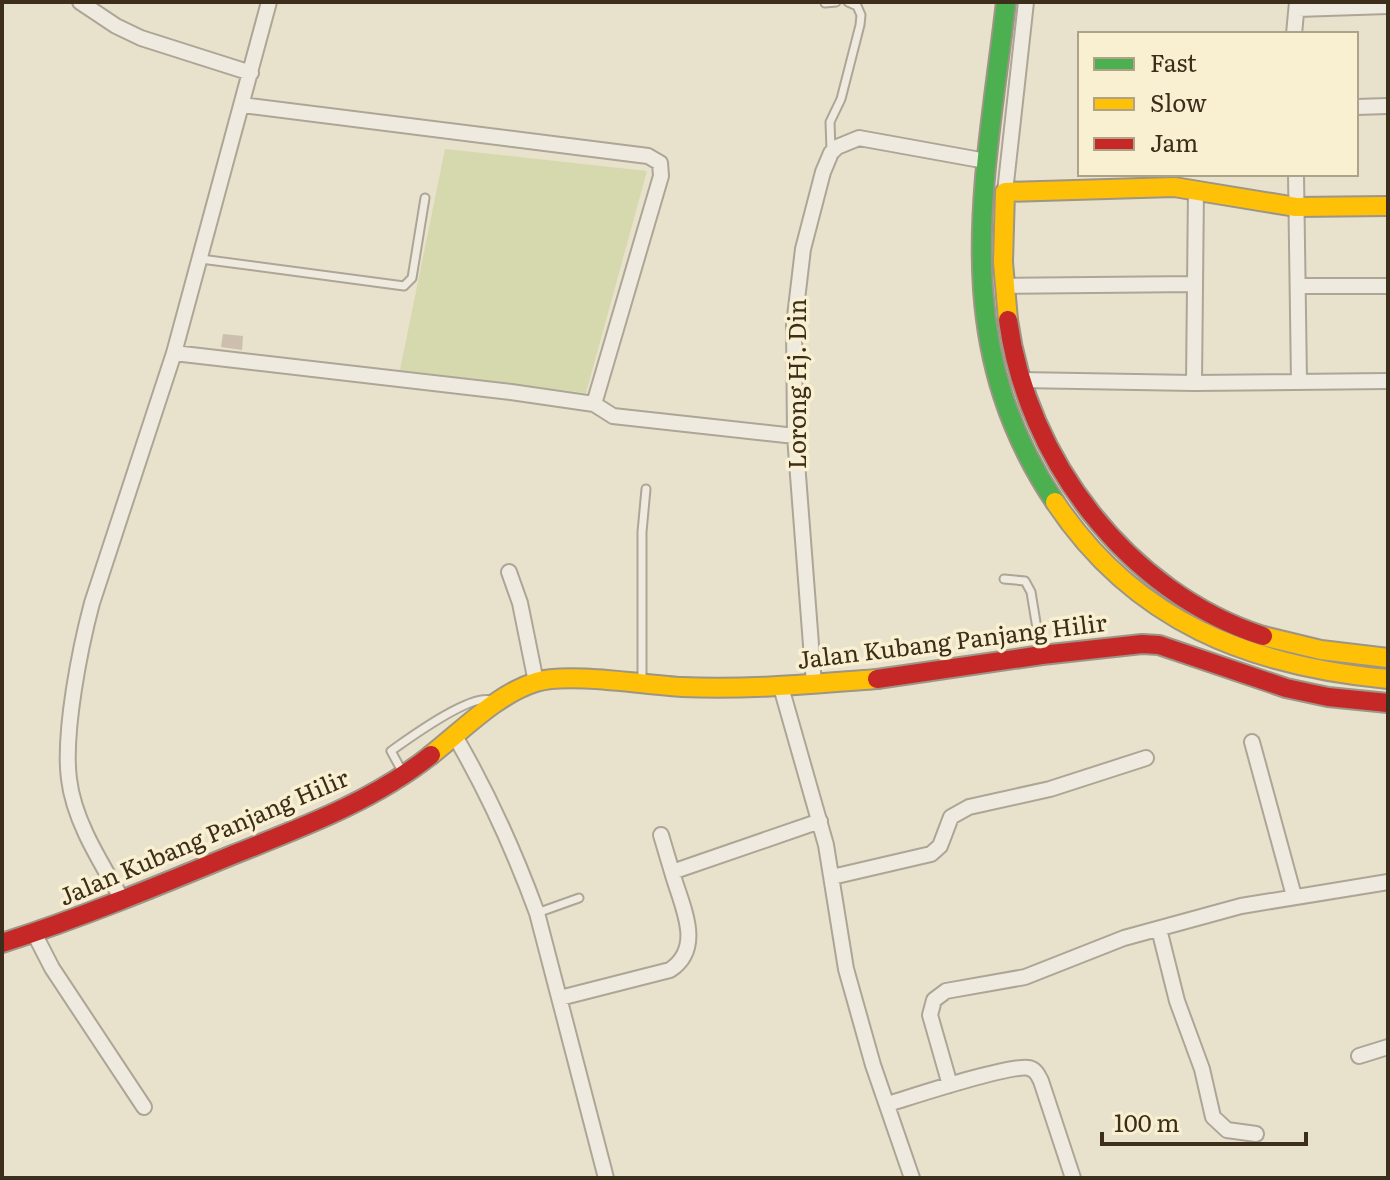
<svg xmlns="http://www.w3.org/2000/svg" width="1390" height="1180" viewBox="0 0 1390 1180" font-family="Literata,serif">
	<rect width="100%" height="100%" fill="#e8e1cc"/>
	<path fill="#d6d9ad" d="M 445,149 L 647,171 L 586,393 L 400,370 Z"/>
	<path fill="#ccbfad" d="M 223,334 L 243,336 L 242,350 L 221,347 Z"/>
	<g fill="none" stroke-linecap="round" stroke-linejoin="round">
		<g stroke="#ada596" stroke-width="11">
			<path id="lane" d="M 825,3 L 836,2
				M 831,150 L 830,122 L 841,99 L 860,25 L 861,15 L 857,6 L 848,2
				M 201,259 L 404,286 L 412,278 L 425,198
				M 1004,579 L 1025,581 L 1031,592 L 1041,653
				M 642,683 L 642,532 L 646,489
				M 403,773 L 391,751 C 408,739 475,690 493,701
				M 537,913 L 579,898"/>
		</g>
		<g stroke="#ada596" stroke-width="18">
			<path id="street" d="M 80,2 L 116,26 L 141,38 L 251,73
				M 1297,9 L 1388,6
				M 1294,34 L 1297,2
				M 242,105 L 648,156 L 660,163 L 661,176 L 594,404
				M 1356,107 L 1388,106
				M 1296,174 L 1299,382
				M 1005,192 L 1026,2
				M 1004,286 L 1195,284
				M 1299,286 L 1388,286
				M 174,353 L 511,392 L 594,404 L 613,416 L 795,436
				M 1020,380 L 1194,383 L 1388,381
				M 1194,383 L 1196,189
				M 509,572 L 520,603 L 536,682
				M 814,684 L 795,436 L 794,325 L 803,249 L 823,172 L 831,153 L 837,147 L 859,138 L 986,161
				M 781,687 L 826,845 L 846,969 L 873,1065 L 912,1178
				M 456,738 C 488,793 515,853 537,913 L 606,1178
				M 1252,742 L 1294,896
				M 661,835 L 672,872
				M 832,877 L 931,854 L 940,846 L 951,817 L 969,807 L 1050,789 L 1146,758
				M 123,901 C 102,864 74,822 69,779 C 63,733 80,648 92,603 L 174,353 L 269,2
				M 1159,929 L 1177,1001 L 1202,1069 L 1213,1117 L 1227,1130 L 1256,1134
				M 34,933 L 52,968 L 144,1107
				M 560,998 L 670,970 C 705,947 681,905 672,872 L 820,821
				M 1359,1056 L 1388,1047
				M 950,1085 L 930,1015 L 934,1000 L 946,991 L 1025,977 L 1124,938 L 1241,906 L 1388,882
				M 888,1104 C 911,1097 1010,1064 1029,1068 C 1036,1070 1038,1075 1041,1081 L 1073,1178"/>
		</g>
		<g stroke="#9d9585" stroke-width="22">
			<path id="fast" d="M 1006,2 C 985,183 946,339 1055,502"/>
		</g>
		<g stroke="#9d9585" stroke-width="22">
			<path id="slow" d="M 1008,320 L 1003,262 L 1005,192 L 1174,187 L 1296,207 L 1388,206
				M 1055,502 C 1135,622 1250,666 1388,679
				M 1263,636 L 1321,650 L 1388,658
				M 431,755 C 463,730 497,694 536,682 C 568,672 645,685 682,687 C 747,690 812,684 877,679"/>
		</g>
		<g stroke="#9d9585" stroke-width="22">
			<path id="jam" d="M 1008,320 C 1027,459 1127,592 1263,636
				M 877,679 L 1042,655 L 1142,644 L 1159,645 L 1286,688 L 1328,697 L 1388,703
				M 2,943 C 80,918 155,887 230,856 C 300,828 372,802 431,755"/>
		</g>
		<use href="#lane" stroke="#efeadf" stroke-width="7"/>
		<use href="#street" stroke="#efeadf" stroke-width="14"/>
		<use href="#fast" stroke="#4caf50" stroke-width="18"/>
		<use href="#slow" stroke="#ffc107" stroke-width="18"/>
		<use href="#jam" stroke="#c62828" stroke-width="18"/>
	</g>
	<g text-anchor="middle" stroke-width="7" stroke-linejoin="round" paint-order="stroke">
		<g font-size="24" fill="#3d2e1c" stroke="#f9f0d2">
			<text transform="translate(798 384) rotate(-90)" y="8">Lorong Hj. Din</text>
			<text transform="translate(952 642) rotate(-7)" y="8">Jalan Kubang Panjang Hilir</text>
			<text transform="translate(204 838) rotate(-23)" y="8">Jalan Kubang Panjang Hilir</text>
		</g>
	</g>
	<rect width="1390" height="1180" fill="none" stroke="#3d2e1c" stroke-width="8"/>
	<rect x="1078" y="32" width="280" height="144" fill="#f9f0d2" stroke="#aea289" stroke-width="2"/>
	<rect x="1094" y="58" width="40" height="12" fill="#4caf50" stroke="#aea289" stroke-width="2"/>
	<text x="1150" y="72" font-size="24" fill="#3d2e1c">Fast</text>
	<rect x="1094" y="98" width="40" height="12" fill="#ffc107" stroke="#aea289" stroke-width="2"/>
	<text x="1150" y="112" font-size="24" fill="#3d2e1c">Slow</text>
	<rect x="1094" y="138" width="40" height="12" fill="#c62828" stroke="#aea289" stroke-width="2"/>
	<text x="1150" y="152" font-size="24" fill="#3d2e1c">Jam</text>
	<path d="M1102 1132v12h204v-12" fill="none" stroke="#3d2e1c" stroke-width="4"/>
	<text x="1114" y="1132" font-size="24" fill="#3d2e1c" stroke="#f9f0d2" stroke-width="6" paint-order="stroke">100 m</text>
</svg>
